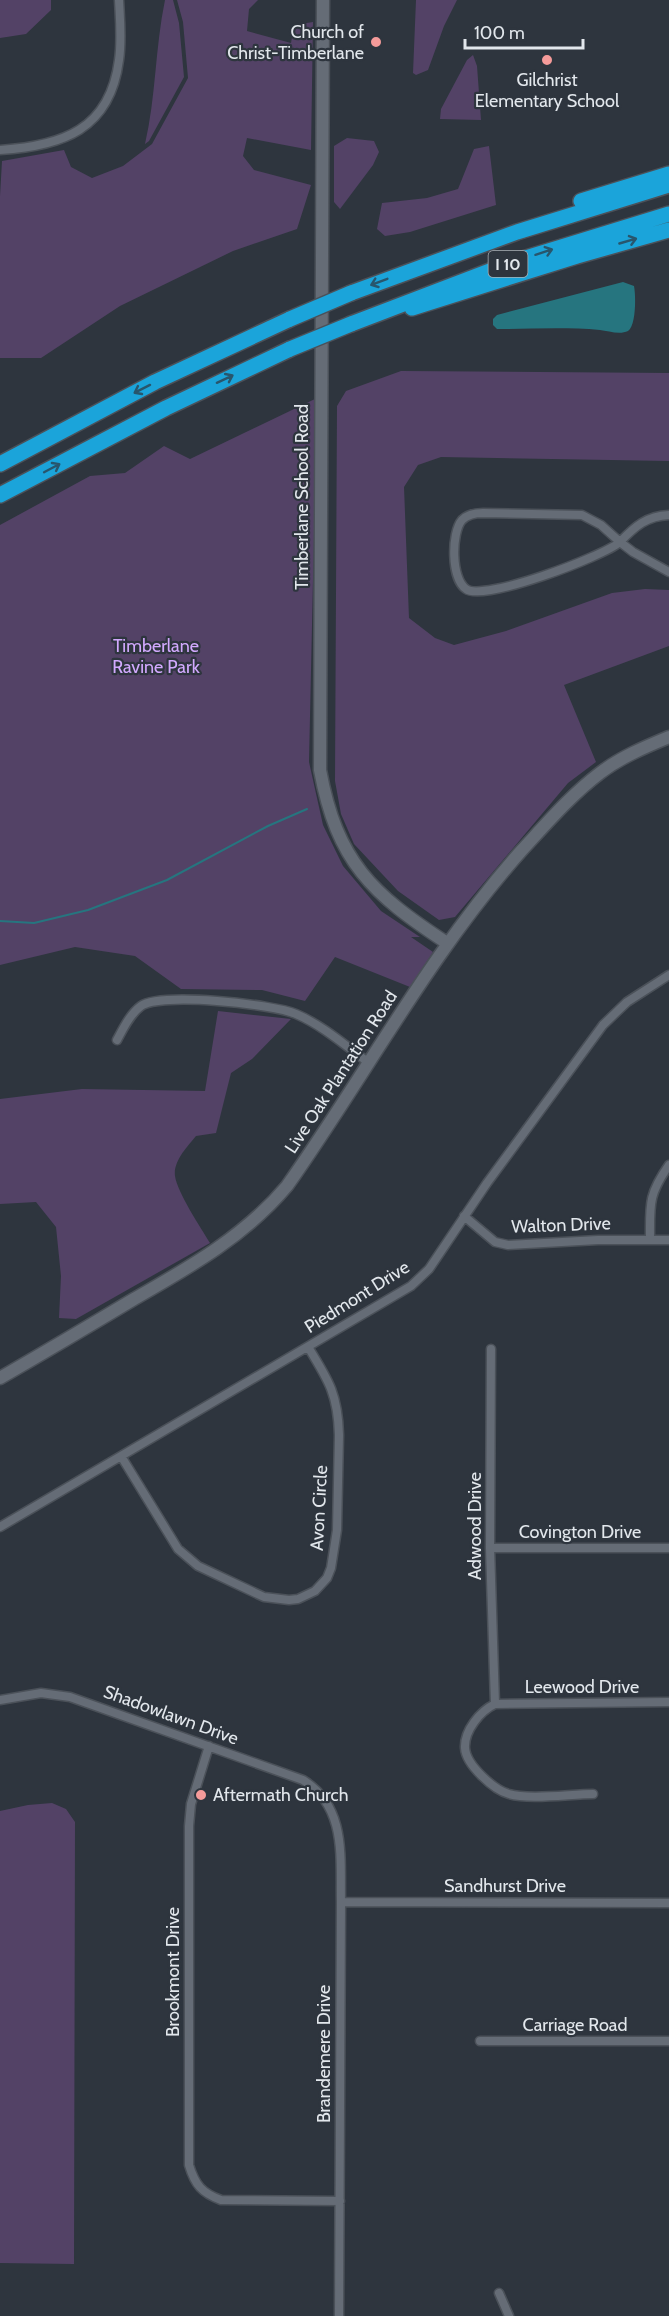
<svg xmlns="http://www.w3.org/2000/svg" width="669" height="2316" viewBox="0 0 669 2316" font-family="Cabin,sans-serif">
	<rect width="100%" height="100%" fill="#2e353e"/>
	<path fill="#534266" d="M 0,0 L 51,0 L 51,10 L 26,34 L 0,38 Z
		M 165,0 L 173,0 L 179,23 L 184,77 L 149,141 L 145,144 C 156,97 155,48 165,0 Z
		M 177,0 L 258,0 L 249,9 L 247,31 L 291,43 L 294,25 L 313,22 L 311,150 L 247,138 L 243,156 L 254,170 L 311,185 L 297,229 L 233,251 L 120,306 L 41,358 L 0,358 L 0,196 L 2,161 L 64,150 L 71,167 L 92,178 L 123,166 L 152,144 L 188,78 L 183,22 Z
		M 416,0 L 457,0 L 444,26 L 428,70 L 416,75 L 413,73 Z
		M 473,55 L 477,66 L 481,120 L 440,119 L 441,109 L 467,60 Z
		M 347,138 L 374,141 L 379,152 L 373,165 L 340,209 L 334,202 L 334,146 Z
		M 489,146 L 496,205 L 410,232 L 385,236 L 377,229 L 382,203 L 427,198 L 458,189 L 474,149 Z
		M 401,371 L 669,373 L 669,461 L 441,457 L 418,465 L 404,487 L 409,618 L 435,638 L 454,645 L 506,631 L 612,593 L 645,589 L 669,590 L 669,646 L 564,685 L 596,762 L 568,783 L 455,917 L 439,920 L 398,891 L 354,844 L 341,814 L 335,781 L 337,406 L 346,391 Z
		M 317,398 L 309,762 L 323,825 L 343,866 L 381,911 L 420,937 L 411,937 L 433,952 L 410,987 L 335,957 L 305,1001 L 262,990 L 181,989 L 135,956 L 75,947 L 0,965 L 0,525 L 90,476 L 125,473 L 164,446 L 190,459 Z
		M 218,1011 L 291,1019 L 252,1059 L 231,1073 L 216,1133 L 196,1136 C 188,1146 173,1161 175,1176 C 177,1192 201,1228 210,1243 L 76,1319 L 59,1318 L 61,1276 L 56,1227 L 36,1202 L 0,1204 L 0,1099 L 82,1089 L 205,1091 Z
		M 52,1803 L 66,1809 L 75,1822 L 74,2264 L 0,2263 L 0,1811 L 28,1805 Z"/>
	<path fill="#26757f" d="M 623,282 L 634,286 C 636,296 636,326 628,331 C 620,335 608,331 600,330 C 566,327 531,329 497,329 L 493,325 L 493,319 L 497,315 Z"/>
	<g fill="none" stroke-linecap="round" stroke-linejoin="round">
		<path stroke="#26757f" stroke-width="2" d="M 0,921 L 34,923 L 88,910 L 167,880 L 268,826 L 307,809"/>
		<g stroke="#4b5159" stroke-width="11">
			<path id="street" d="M 0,150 C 62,146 110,130 119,60 C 122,40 120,20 119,0
				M 483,513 L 582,515 L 601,525 L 620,542 C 602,557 483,602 466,589 C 451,579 451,533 462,520 C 468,514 475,513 483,513 Z
				M 669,515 C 647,516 635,526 620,542 L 633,552 L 669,572
				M 117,1040 C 123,1029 130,1014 141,1006 C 160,992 273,1004 296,1014 C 322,1025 346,1046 369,1063
				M 464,1216 L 495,1242 L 508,1245 L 598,1240 L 669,1240
				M 650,1240 C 650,1204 648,1195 669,1165
				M 491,1349 L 490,1548 L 495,1704
				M 121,1456 L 178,1549 L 198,1566 L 264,1597 L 289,1600 L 298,1599 L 315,1591 L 327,1578 L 331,1568 L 337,1530 L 339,1435 C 338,1395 329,1381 308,1347
				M 0,1527 L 411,1286 L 429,1269 L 487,1183 L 603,1025 L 627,1002 L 669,975
				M 490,1548 L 669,1548
				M 0,1700 L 41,1693 L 70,1697 L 303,1780 C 347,1807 340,1857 341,1902 L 339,2316
				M 209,1746 L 191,1804 L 189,1826 L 189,2165 C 195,2185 202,2193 221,2200 L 340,2201
				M 593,1794 C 571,1794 529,1800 509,1794 C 494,1790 466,1765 465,1748 C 464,1731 480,1711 495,1704 L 669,1702
				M 341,1902 L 669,1903
				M 480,2041 L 669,2041
				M 499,2293 L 509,2316"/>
		</g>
		<g stroke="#4b5159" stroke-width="15">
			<path id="secondary" d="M 323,0 L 320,770 C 337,862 372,894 447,943
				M 0,1378 C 45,1352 89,1326 134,1299 C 190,1267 245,1236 287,1186 C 366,1074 431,952 522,850 C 547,823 571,795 600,773 C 621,757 645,747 669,737"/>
		</g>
		<g stroke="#4b5159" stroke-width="18">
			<path id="highway" d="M 581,201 L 669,174
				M 351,293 L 517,232 L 669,185
				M 412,308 L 577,256 L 669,230
				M 351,324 L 516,261 L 669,214
				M 0,464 L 155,382 L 290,319
				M 0,495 L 166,408 L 290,349"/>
		</g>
		<use href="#street" stroke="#656c76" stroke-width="8"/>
		<use href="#secondary" stroke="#656c76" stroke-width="12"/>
		<use href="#highway" stroke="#1ba4da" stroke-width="15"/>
		<g stroke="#4b5159" stroke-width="18" stroke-linecap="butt">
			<path id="highway-bridge" d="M 290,319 L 351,293
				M 290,349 L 351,324"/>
		</g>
		<use href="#highway-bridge" stroke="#1ba4da" stroke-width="15"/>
	</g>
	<defs><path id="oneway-shaft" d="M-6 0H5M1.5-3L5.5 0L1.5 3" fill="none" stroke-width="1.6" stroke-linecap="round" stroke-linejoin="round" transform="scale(1.5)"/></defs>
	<g stroke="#28566d">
		<use href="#oneway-shaft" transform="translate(628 241) rotate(-16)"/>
		<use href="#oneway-shaft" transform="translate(544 252) rotate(-18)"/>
		<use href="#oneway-shaft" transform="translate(379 282) rotate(159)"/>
		<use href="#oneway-shaft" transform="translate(225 379) rotate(-25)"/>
		<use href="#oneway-shaft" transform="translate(142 389) rotate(153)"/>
		<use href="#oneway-shaft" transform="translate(52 468) rotate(-28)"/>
	</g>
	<g fill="#f59b9a" stroke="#2e353e" stroke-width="2">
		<circle cx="376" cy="42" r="6"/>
		<circle cx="547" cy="60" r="6"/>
		<circle cx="201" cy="1795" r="6"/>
	</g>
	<g text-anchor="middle" stroke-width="4.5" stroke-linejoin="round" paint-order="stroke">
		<rect fill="#2e353e" stroke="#acb2b8" stroke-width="1.5" x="488.5" y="251" width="39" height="26" rx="4.5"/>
		<g font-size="16" font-weight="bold" fill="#e2e7ec">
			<text x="508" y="270">I 10</text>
		</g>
		<g font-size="18" fill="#e2e7ec" stroke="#2e353e" text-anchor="end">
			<text x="364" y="38">Church of<tspan x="364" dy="21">Christ-Timberlane</tspan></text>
			<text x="547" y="86" text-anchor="middle">Gilchrist<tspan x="547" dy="21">Elementary School</tspan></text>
			<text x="213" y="1801" text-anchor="start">Aftermath Church</text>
		</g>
		<g font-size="18" fill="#e2e7ec" stroke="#2e353e">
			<text transform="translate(302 497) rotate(-90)" y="6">Timberlane School Road</text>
			<text transform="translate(341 1072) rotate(-57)" y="6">Live Oak Plantation Road</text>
			<text transform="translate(561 1225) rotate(-2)" y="6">Walton Drive</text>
			<text transform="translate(357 1297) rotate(-32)" y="6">Piedmont Drive</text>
			<text transform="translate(319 1508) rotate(-87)" y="6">Avon Circle</text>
			<text transform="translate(475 1526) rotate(-90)" y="6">Adwood Drive</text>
			<text x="580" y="1538">Covington Drive</text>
			<text x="582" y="1693">Leewood Drive</text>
			<text transform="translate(171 1715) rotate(20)" y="6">Shadowlawn Drive</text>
			<text x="505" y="1892">Sandhurst Drive</text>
			<text transform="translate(173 1972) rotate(-90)" y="6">Brookmont Drive</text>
			<text x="575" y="2031">Carriage Road</text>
			<text transform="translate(324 2054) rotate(-90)" y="6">Brandemere Drive</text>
		</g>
		<g font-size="18" fill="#d2a9fe" stroke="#2e353e">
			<text x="156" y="652">Timberlane<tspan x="156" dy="21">Ravine Park</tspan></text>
		</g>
	</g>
	<path d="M465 39v9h118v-9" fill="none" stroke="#e2e7ec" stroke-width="3"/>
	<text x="474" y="39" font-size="18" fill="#e2e7ec" stroke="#2e353e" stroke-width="4.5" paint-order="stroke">100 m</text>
</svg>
